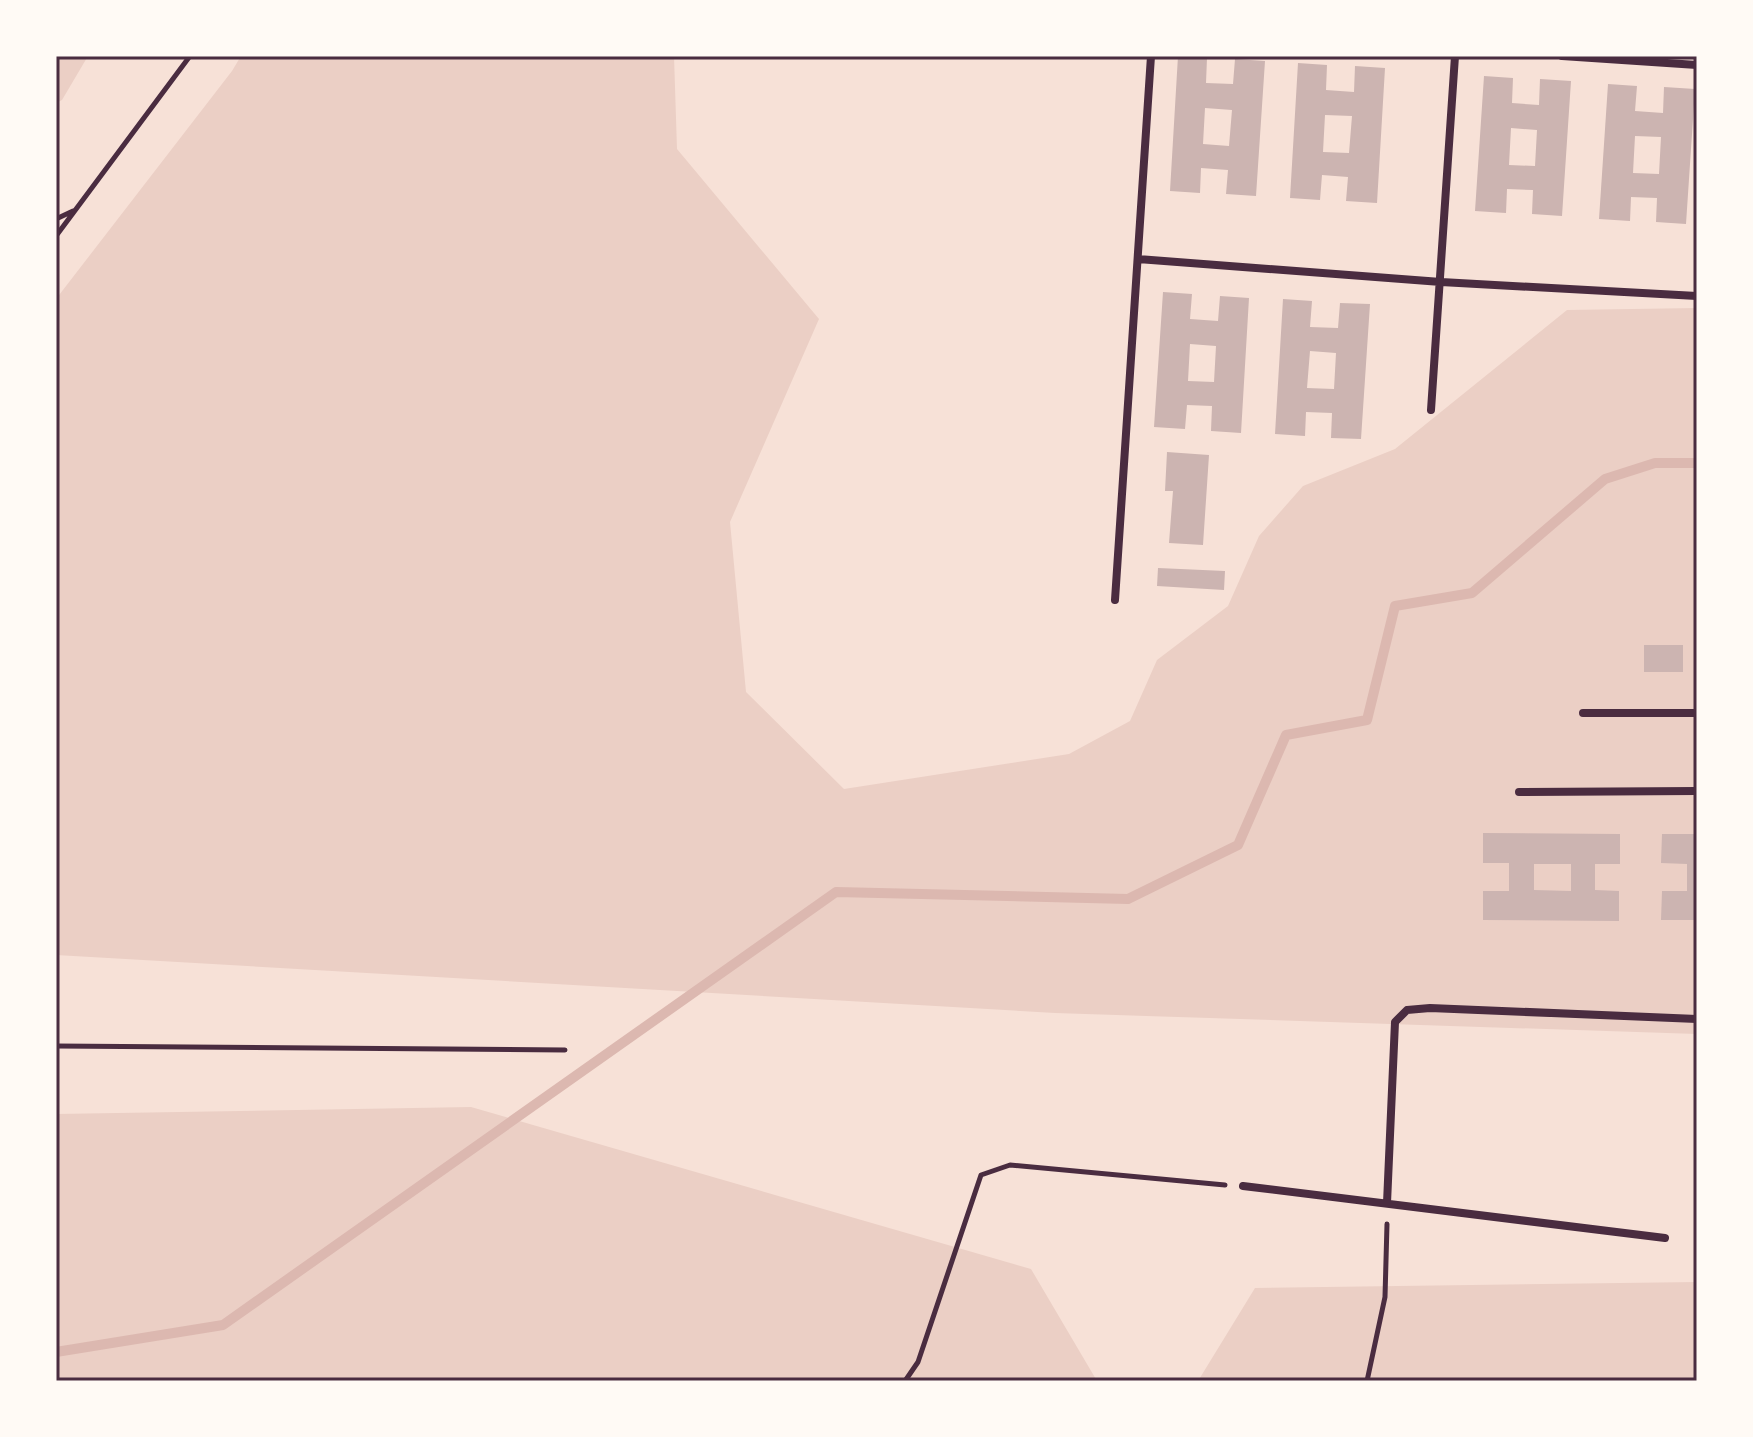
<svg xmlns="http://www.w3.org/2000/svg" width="1753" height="1437" viewBox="0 0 1753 1437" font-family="Helvetica,sans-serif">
	<rect width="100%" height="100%" fill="#f7e1d7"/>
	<path fill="#ebcfc5" d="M 56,56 L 88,56 L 62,100 L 56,103 Z
		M 241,56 L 674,56 L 677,149 L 819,319 L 730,522 L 746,692 L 844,789 L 1069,754 L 1130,721 L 1157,660 L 1228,606 L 1259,536 L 1303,486 L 1395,449 L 1567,310 L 1697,308 L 1697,1034 L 1055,1013 L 56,955 L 56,299 L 232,71 Z
		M 471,1107 L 1031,1269 L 1097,1381 L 56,1381 L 56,1114 Z
		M 1697,1282 L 1697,1381 L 1198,1381 L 1255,1288 Z"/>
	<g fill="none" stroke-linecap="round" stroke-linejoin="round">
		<path stroke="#dcb8b0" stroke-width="10" d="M 56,1352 L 223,1325 L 836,892 L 1128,899 L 1238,845 L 1286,735 L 1367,720 L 1395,606 L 1472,593 L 1605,479 L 1655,463 L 1697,463"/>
	</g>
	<path fill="#ccb4b1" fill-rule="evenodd" d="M 1178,56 L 1207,58 L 1206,83 L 1233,84 L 1235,59 L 1265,61 L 1256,196 L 1226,194 L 1228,170 L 1201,168 L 1200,193 L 1170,191 ZM 1205,108 L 1232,110 L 1229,146 L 1203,144 Z
		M 1298,63 L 1327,65 L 1326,90 L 1354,92 L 1355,66 L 1385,68 L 1377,203 L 1346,201 L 1348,177 L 1322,175 L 1320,200 L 1290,198 ZM 1325,115 L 1352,116 L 1349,153 L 1323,152 Z
		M 1484,76 L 1513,78 L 1512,103 L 1539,105 L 1540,79 L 1571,81 L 1562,216 L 1532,214 L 1533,190 L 1507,189 L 1506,213 L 1475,211 ZM 1511,128 L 1537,130 L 1535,166 L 1509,165 Z
		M 1608,84 L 1637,86 L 1635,111 L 1663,113 L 1664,87 L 1695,89 L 1686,224 L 1656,222 L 1657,198 L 1631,197 L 1630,221 L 1599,219 ZM 1635,136 L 1661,137 L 1659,174 L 1633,173 Z
		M 1163,292 L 1192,294 L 1190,319 L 1218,321 L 1220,296 L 1249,298 L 1241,433 L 1211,431 L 1212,406 L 1187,405 L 1185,429 L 1154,427 ZM 1190,344 L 1216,346 L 1214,382 L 1188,381 Z
		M 1283,299 L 1312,301 L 1310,327 L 1338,328 L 1340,303 L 1370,304 L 1361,439 L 1331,438 L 1332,413 L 1306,412 L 1305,436 L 1275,434 ZM 1310,351 L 1336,353 L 1334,389 L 1307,388 Z
		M 1167,452 L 1209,455 L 1203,545 L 1169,543 L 1173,491 L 1165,491 Z
		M 1158,568 L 1225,571 L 1224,590 L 1157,586 Z
		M 1644,645 L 1683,645 L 1683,672 L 1644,672 Z
		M 1483,833 L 1620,834 L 1620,864 L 1595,864 L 1595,890 L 1619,891 L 1619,921 L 1483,920 L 1483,891 L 1509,891 L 1509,863 L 1483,863 ZM 1534,864 L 1571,864 L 1571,891 L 1534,890 Z
		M 1662,834 L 1697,834 L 1697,920 L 1661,920 L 1662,891 L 1687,891 L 1687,864 L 1661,863 Z"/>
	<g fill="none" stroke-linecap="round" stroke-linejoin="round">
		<path stroke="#4a2c40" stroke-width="5" d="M 56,219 L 73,211
			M 56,236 L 190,56
			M 56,1046 L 565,1050
			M 905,1381 L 918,1362 L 981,1175 L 1010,1165 L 1225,1185
			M 1367,1381 L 1385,1297 L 1387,1224"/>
		<path stroke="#4a2c40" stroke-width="8" d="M 1562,56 L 1697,65
			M 1138,259 L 1441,282 L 1697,296
			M 1431,410 L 1455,56
			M 1115,600 L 1151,56
			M 1583,713 L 1697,713
			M 1519,792 L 1697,791
			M 1243,1186 L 1665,1238
			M 1387,1203 L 1395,1022 L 1407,1010 L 1430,1008 L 1697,1019"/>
	</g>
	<rect width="1753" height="1437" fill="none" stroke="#fffaf5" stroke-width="116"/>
	<rect x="58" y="58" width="1637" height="1321" fill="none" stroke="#4a2c40" stroke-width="3"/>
</svg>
